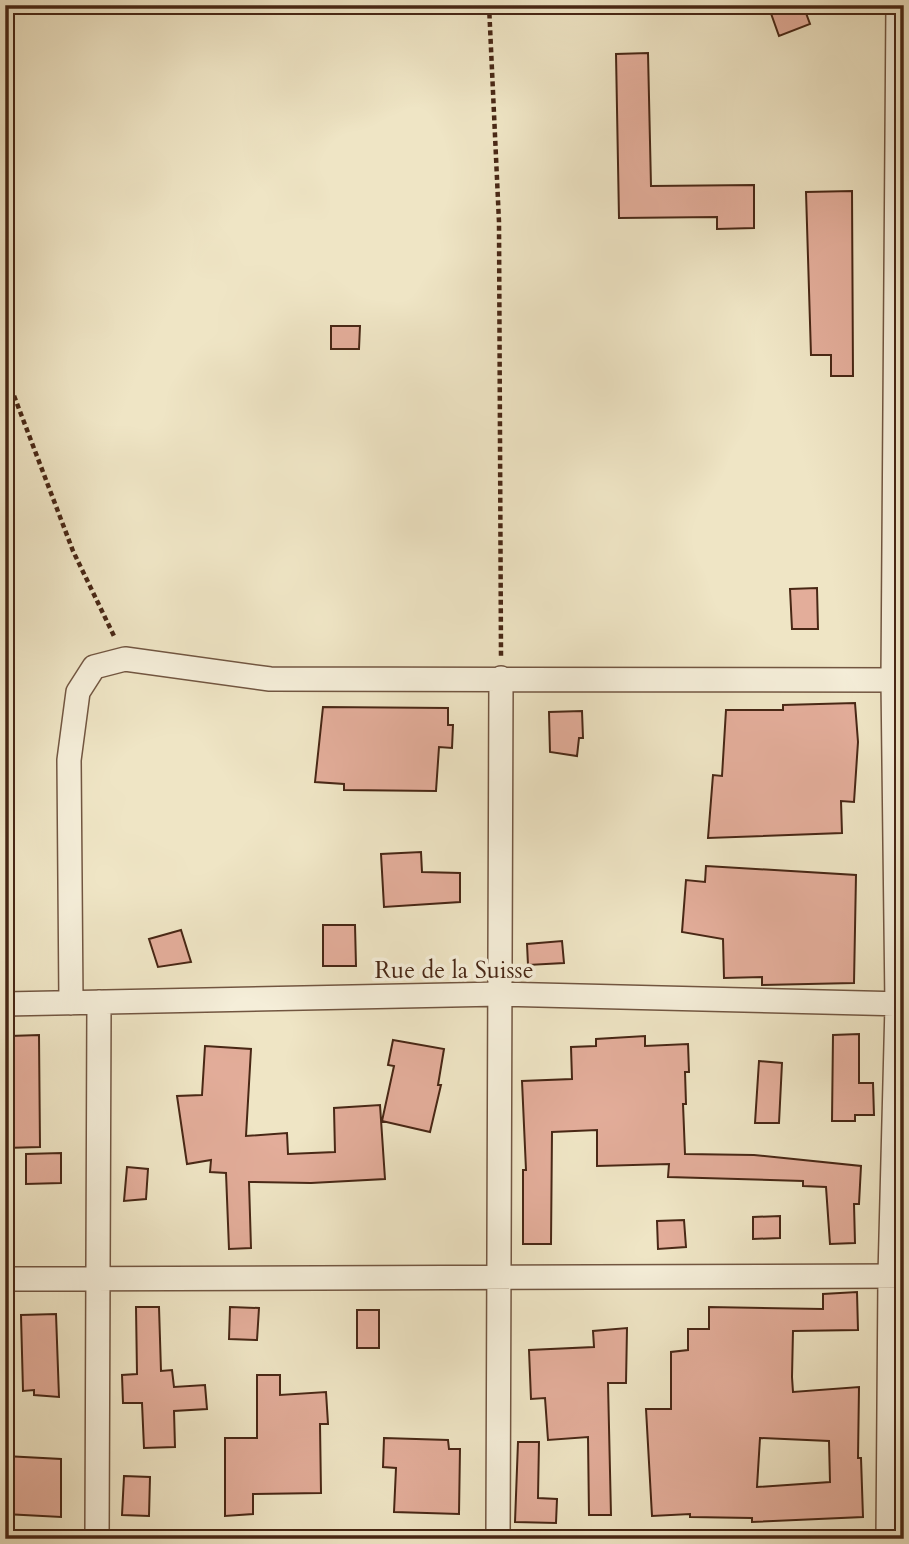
<svg xmlns="http://www.w3.org/2000/svg" width="909" height="1544" viewBox="0 0 909 1544" font-family="Cardo,serif">
	<rect width="100%" height="100%" fill="#efe5c5"/>
	<filter id="stains"><feTurbulence type="fractalNoise" baseFrequency=".00286" numOctaves="4"/><feColorMatrix values="0 0 0 0 .2 0 0 0 0 .09 0 0 0 0 .02 0 0 0 .5 -.17"/></filter>
	<radialGradient id="worn" r=".72"><stop offset=".6" stop-color="#630" stop-opacity="0"/><stop offset="1" stop-color="#630" stop-opacity=".3"/></radialGradient>
	<path fill="#e3ad9a" stroke="#482715" stroke-width="2" fill-rule="evenodd" d="M 768,5 L 803,5 L 810,24 L 779,36 Z
		M 648,53 L 651,186 L 754,185 L 754,228 L 717,229 L 717,217 L 619,218 L 616,54 Z
		M 852,191 L 853,376 L 831,376 L 831,355 L 811,355 L 806,192 Z
		M 331,326 L 360,326 L 359,349 L 331,349 Z
		M 817,588 L 818,629 L 792,629 L 790,589 Z
		M 855,703 L 858,742 L 854,802 L 841,801 L 842,833 L 708,838 L 713,775 L 722,776 L 726,710 L 783,710 L 783,705 Z
		M 323,707 L 448,708 L 448,725 L 453,725 L 452,748 L 439,747 L 436,791 L 344,790 L 344,784 L 315,782 Z
		M 582,711 L 583,738 L 579,738 L 577,756 L 550,752 L 549,712 Z
		M 421,852 L 422,872 L 460,873 L 460,902 L 384,907 L 381,854 Z
		M 706,866 L 856,875 L 854,983 L 762,985 L 762,977 L 724,978 L 723,939 L 682,932 L 686,880 L 705,882 Z
		M 323,925 L 355,925 L 356,966 L 323,966 Z
		M 181,930 L 191,962 L 158,967 L 149,939 Z
		M 562,941 L 564,963 L 528,965 L 527,944 Z
		M 859,1034 L 859,1083 L 873,1083 L 874,1115 L 855,1115 L 855,1121 L 832,1121 L 833,1035 Z
		M 39,1035 L 40,1147 L 5,1148 L 5,1060 L 12,1060 L 10,1036 Z
		M 645,1036 L 645,1046 L 688,1044 L 689,1072 L 685,1072 L 686,1104 L 683,1104 L 685,1154 L 754,1155 L 861,1166 L 859,1204 L 854,1204 L 855,1243 L 830,1244 L 826,1187 L 803,1186 L 803,1181 L 668,1177 L 669,1164 L 597,1166 L 597,1130 L 552,1132 L 551,1244 L 523,1244 L 523,1170 L 526,1170 L 522,1081 L 572,1079 L 571,1047 L 596,1046 L 596,1039 Z
		M 393,1040 L 444,1049 L 438,1085 L 441,1085 L 430,1132 L 382,1121 L 394,1066 L 388,1065 Z
		M 205,1046 L 251,1049 L 246,1136 L 287,1133 L 288,1154 L 335,1152 L 334,1108 L 380,1105 L 385,1179 L 311,1183 L 249,1182 L 251,1248 L 229,1249 L 226,1173 L 210,1172 L 211,1160 L 187,1164 L 177,1096 L 202,1095 Z
		M 759,1061 L 782,1063 L 779,1123 L 755,1123 Z
		M 61,1153 L 61,1183 L 26,1184 L 26,1154 Z
		M 127,1167 L 148,1169 L 146,1199 L 124,1201 Z
		M 780,1216 L 780,1238 L 753,1239 L 753,1217 Z
		M 684,1220 L 686,1247 L 658,1249 L 657,1221 Z
		M 857,1292 L 858,1330 L 793,1331 L 792,1377 L 793,1392 L 859,1387 L 858,1458 L 861,1458 L 863,1517 L 752,1522 L 752,1518 L 690,1517 L 690,1514 L 652,1516 L 646,1409 L 671,1409 L 671,1352 L 688,1350 L 688,1329 L 709,1329 L 709,1307 L 823,1309 L 823,1294 ZM 760,1438 L 829,1441 L 830,1482 L 757,1487 Z
		M 136,1307 L 159,1307 L 161,1371 L 172,1370 L 174,1387 L 205,1385 L 207,1409 L 174,1411 L 175,1447 L 144,1448 L 142,1403 L 123,1403 L 122,1375 L 137,1374 Z
		M 230,1307 L 259,1308 L 257,1340 L 229,1339 Z
		M 357,1310 L 379,1310 L 379,1348 L 357,1348 Z
		M 56,1314 L 59,1397 L 34,1395 L 34,1390 L 23,1391 L 21,1315 Z
		M 627,1328 L 626,1383 L 608,1383 L 611,1515 L 589,1515 L 588,1437 L 548,1440 L 545,1398 L 531,1399 L 529,1350 L 594,1347 L 593,1331 Z
		M 257,1375 L 280,1375 L 280,1395 L 326,1392 L 328,1424 L 320,1424 L 321,1493 L 253,1494 L 253,1514 L 225,1516 L 225,1438 L 257,1438 Z
		M 384,1438 L 448,1440 L 449,1449 L 460,1449 L 459,1514 L 394,1512 L 396,1468 L 383,1467 Z
		M 518,1442 L 539,1442 L 538,1498 L 557,1499 L 556,1523 L 515,1522 Z
		M 5,1456 L 61,1459 L 61,1517 L 5,1514 Z
		M 124,1476 L 150,1477 L 149,1516 L 122,1515 Z"/>
	<g fill="none" stroke-linecap="round" stroke-linejoin="round">
		<g stroke="#725641" stroke-width="26">
			<path id="street" d="M 71,1003 L 69,760 L 78,692 L 94,667 L 125,659 L 270,679 L 904,680
				M 5,1004 L 500,994 L 904,1004
				M 5,1279 L 904,1276
				M 97,1539 L 99,1002
				M 498,1539 L 501,678
				M 888,1539 L 890,1276 L 897,1005 L 893,680 L 898,5"/>
		</g>
		<path stroke="#482715" stroke-width="4.5" stroke-dasharray="5 3.5" stroke-linecap="butt" d="M 489,5 L 499,222 L 501,656
			M 5,372 L 73,551 L 114,636"/>
		<use href="#street" stroke="#f5eed9" stroke-width="23"/>
	</g>
	<g text-anchor="middle" stroke-width="7" stroke-linejoin="round" paint-order="stroke">
		<g font-size="24" fill="#482715" stroke="#f5eed9">
			<text x="454" y="978">Rue de la Suisse</text>
		</g>
	</g>
	<rect width="909" height="1544" fill="none" stroke="#efe5c5" stroke-width="28"/>
	<rect x="7" y="7" width="895" height="1530" fill="none" stroke="#482715" stroke-width="3.5"/>
	<rect x="14" y="14" width="881" height="1516" fill="none" stroke="#482715" stroke-width="2"/>
	<rect width="100%" height="100%" filter="url(#stains)"/>
	<rect width="100%" height="100%" fill="url(#worn)"/>
</svg>
